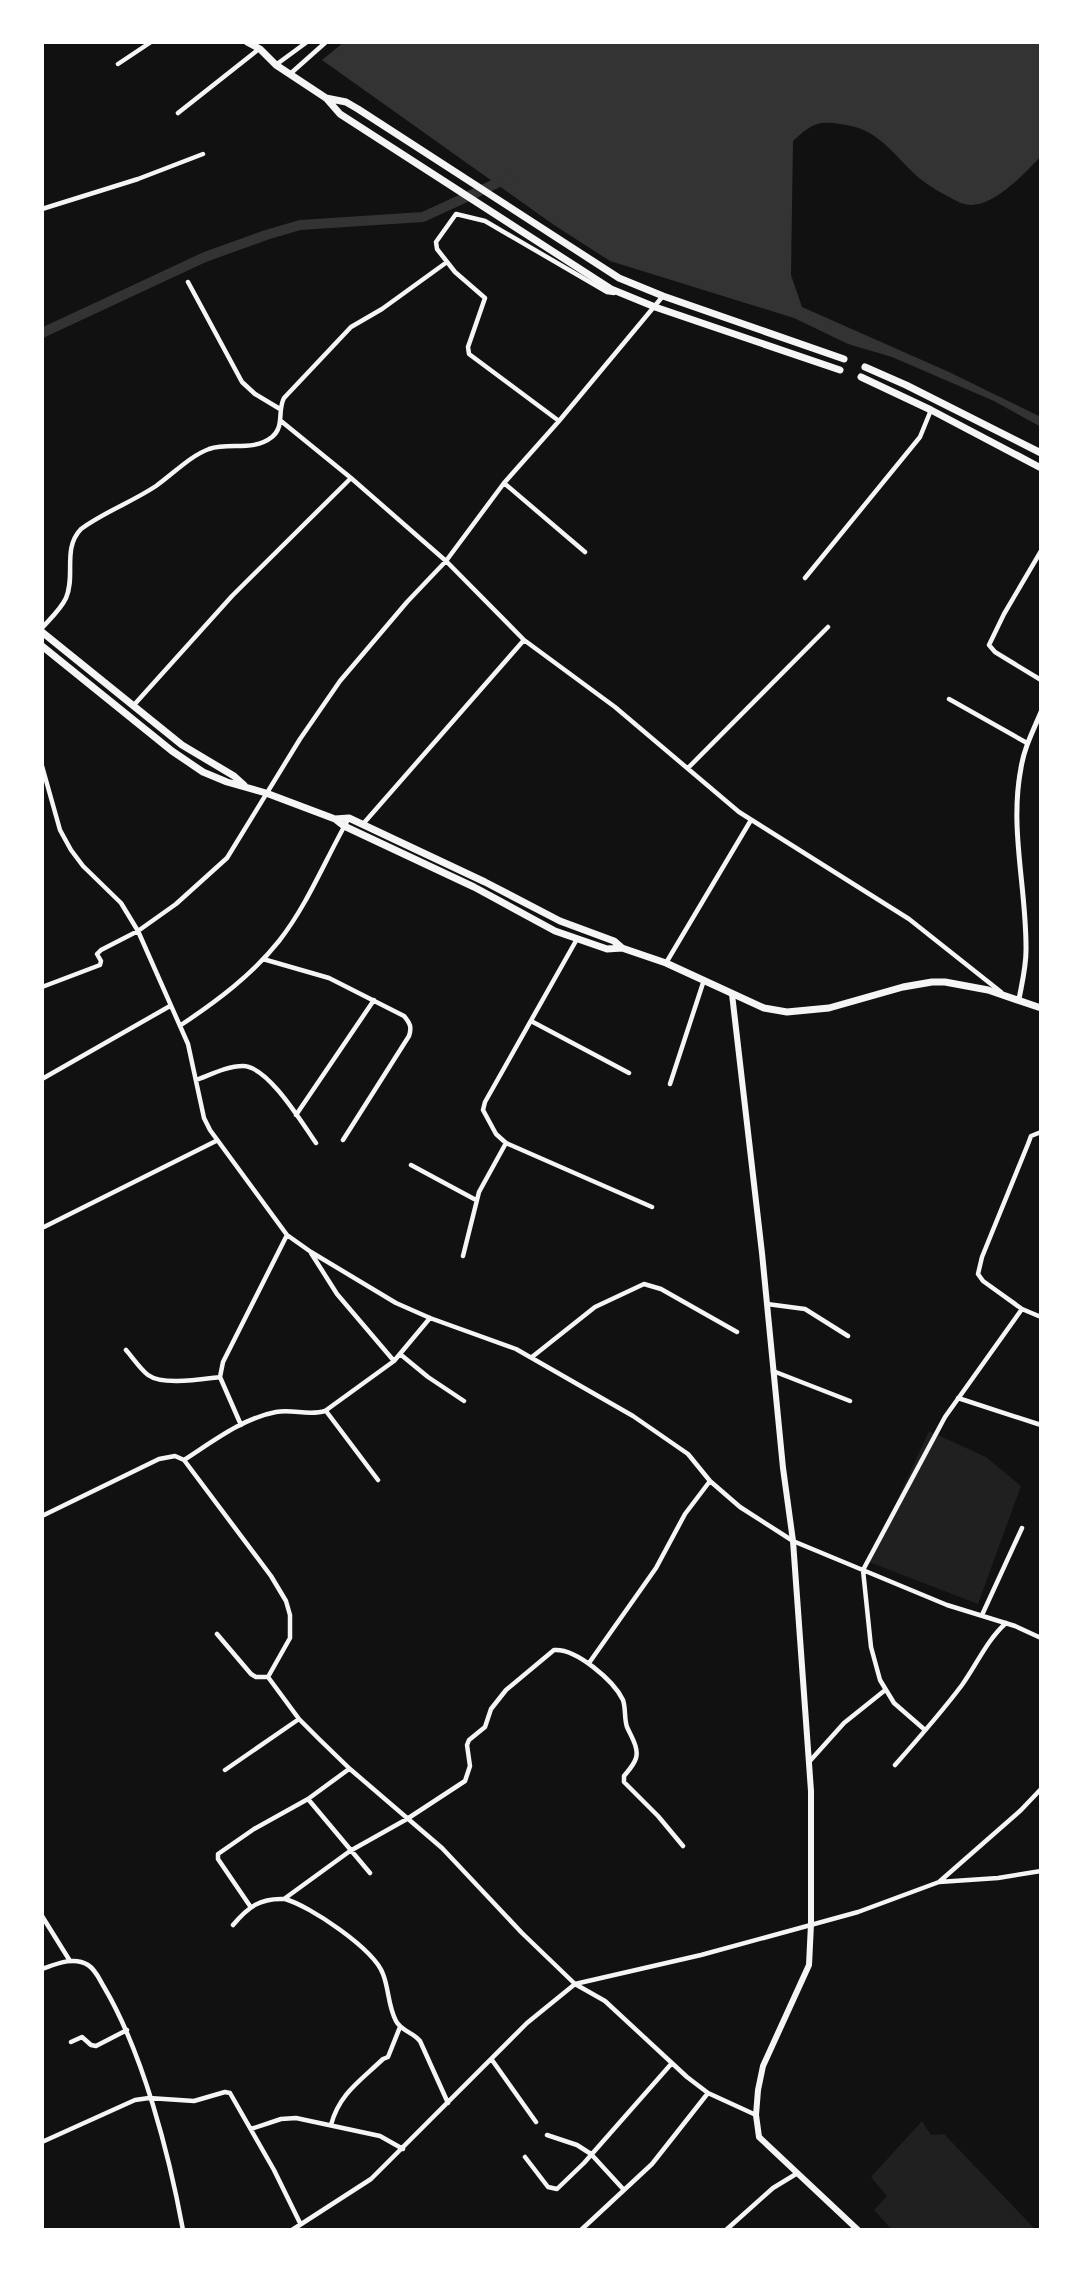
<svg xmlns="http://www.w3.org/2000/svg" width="1083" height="2272" viewBox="0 0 1083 2272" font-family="Lato,sans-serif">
	<rect width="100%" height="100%" fill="#111"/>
	<path fill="#202020" d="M 929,1431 L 986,1457 L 1021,1486 L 978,1604 L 869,1562 Z
		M 922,2121 L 931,2135 L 944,2134 L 1036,2230 L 892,2230 L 874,2210 L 887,2196 L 871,2177 Z"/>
	<path fill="#333" d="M 344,42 L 1041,42 L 1041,156 C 1025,173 996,205 971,205 C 964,205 956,201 951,198 C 941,193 931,187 923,181 C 896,160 882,130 846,125 C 818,120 813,123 793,141 L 791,275 L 802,307 L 949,372 L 1041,417 L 1041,427 L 994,401 L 892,357 L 848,344 L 794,318 L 610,261 L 554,225 L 322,60 Z"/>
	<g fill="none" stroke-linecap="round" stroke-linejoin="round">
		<path stroke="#333" stroke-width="10" d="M 42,333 L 205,257 L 266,235 L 300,225 L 423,217 L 508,178"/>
		<path stroke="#f5f5f5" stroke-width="4.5" d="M 118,64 L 151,42
			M 277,64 L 307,42
			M 290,74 L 326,42
			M 178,113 L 259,49
			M 42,209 L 138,179 L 203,154
			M 188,282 L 242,382 L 255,394 L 280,409
			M 281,421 L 351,478 L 446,561 L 524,640 L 615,707 L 739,812 L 909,919 L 1001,992
			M 559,421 L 469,354 L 468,347 L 485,298 L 455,272 L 437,249 L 436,242 L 456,214 L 485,221 L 607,292 L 614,293
			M 504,483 L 585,552
			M 1041,551 L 1004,614 L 989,645 L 995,652 L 1041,680
			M 805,578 L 920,437 L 931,410
			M 42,628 C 50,619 61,609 66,598 C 76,575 62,549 81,529 C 104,512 132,502 156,486 C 173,474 190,456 209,449 C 230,442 253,452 272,437 C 285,426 277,411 284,398 L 351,327 L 382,309 L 447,262
			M 949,699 L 1027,743
			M 133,706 L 232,596 L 351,478
			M 42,766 L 60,830 L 71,850 L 83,866 L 121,903 L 138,931 L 188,1044 L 204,1118 L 210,1130 L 287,1235 L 311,1252 L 396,1303 L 430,1318 L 516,1349 L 633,1416 L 688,1454 L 710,1481 L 740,1507 L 793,1541 L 947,1605 L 1015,1626 L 1041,1638
			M 688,768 L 828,627
			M 363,824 L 524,640
			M 577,939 L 485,1102 L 483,1110 L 496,1134 L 506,1143 L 652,1207
			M 263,959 L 329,978 L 404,1016 C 410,1023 412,1027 409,1036 L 343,1140
			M 666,963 L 751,820
			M 42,987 L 100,965 L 101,961 L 97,954 L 101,950 L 138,931 L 176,904 L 227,858 L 300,739 L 340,681 L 407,602 L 446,561 L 504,483 L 559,421 L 663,296
			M 531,1021 L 629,1073
			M 181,1025 C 217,1001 252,975 279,941 C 308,904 326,858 349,818
			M 42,1079 L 170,1006
			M 196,1080 C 210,1075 227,1066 243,1066 C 268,1066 302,1123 316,1143
			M 670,1084 L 704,980
			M 296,1115 L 374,1000
			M 411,1165 L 476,1200
			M 42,1228 L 216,1141
			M 311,1253 L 337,1294 L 394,1361
			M 463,1256 L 479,1192 L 506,1143
			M 767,1304 L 805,1309 L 848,1336
			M 1022,1309 L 1041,1317
			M 126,1350 C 133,1358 140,1369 148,1375 C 163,1386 202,1379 220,1377
			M 400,1354 L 428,1377 L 464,1401
			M 532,1357 L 595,1307 L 644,1284 L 661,1289 L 737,1332
			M 773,1371 L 850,1401
			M 958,1398 L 1041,1425
			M 326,1411 L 378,1480
			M 241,1425 L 220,1377 L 223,1362 L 287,1235
			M 184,1460 L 271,1576 L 286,1601 L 290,1615 L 290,1638 L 268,1677 L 299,1719 L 319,1739 L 350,1769 L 442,1848 L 522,1933 L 575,1984 L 605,2001 L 687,2077 L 708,2093 L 756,2115
			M 184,1460 C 212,1442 243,1418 276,1412 C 293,1409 309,1416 325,1411 L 394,1361 L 430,1318
			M 42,1516 L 159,1459 L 175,1456 L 184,1460
			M 982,1615 L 1022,1528
			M 217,1634 L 251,1674 L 256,1677 L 268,1677
			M 589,1663 L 656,1568 L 685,1514 L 710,1481
			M 925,1730 L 894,1703 L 880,1680 L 871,1647 L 863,1570 L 945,1417 L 1022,1309 L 983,1281 L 978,1274 L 982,1257 L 1028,1144 L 1031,1136 L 1041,1132
			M 809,1762 L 844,1723 L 884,1691
			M 895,1765 C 918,1739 941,1713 962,1685 C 977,1664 987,1640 1006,1623
			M 225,1770 L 299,1719
			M 308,1799 L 370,1873
			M 939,1882 L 1021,1810 L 1041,1789
			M 285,1899 C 310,1906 374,1949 383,1974 C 389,1989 388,2006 396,2021 C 401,2031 413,2032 420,2041 L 448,2103
			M 250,1906 L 218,1859 L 218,1854 L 254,1829 L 308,1799 L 349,1769
			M 42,1916 L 70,1961
			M 233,1925 C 248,1907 260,1898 284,1899 L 350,1851 L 407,1819 L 465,1781 L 470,1766 L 467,1745 L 469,1740 L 485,1727 L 491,1709 L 506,1690 L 554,1650 C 576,1648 614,1681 623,1700 C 626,1709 624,1718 627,1727 C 631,1736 639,1748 636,1758 C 634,1765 628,1771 624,1776 L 624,1782 L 658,1816 L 683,1846
			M 42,1969 C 56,1964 74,1956 88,1965 C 96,1970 99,1979 104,1987 C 143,2053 169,2154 183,2230
			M 71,2042 L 82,2037 L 91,2045 L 96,2046 L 127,2030
			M 492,2060 L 536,2122
			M 331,2125 C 339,2094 360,2081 383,2059 L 388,2057 L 400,2027
			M 251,2129 L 281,2119 L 296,2118 L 380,2136 L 403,2149
			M 547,2135 L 577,2145 L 591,2154 L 624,2190
			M 42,2142 L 135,2100 L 149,2098 L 194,2101 L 225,2092 L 230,2093 L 274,2170 L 300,2223
			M 525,2157 L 548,2187 L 557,2189 L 584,2163 L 672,2063
			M 292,2230 L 371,2179 L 527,2023 L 575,1984 L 701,1955 L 858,1912 L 939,1882 L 998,1878 L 1041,1871
			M 581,2230 L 652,2164 L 708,2093
			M 726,2230 L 773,2188 L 796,2174"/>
		<path stroke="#f5f5f5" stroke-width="5" d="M 1019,999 C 1022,983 1026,967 1026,951 C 1027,890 1009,829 1021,768 C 1024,748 1033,731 1041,712"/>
		<path stroke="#f5f5f5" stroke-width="6" d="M 732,994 L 762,1253 L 783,1468 L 793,1541 L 811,1791 L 811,1924 L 809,1965 L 763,2066 L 758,2090 L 756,2115 L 759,2137 L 858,2230"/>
		<path stroke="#f5f5f5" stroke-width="7" d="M 247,42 L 260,49 L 276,65 L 326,98 L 340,114 L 611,289 L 655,307 L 840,370
			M 326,98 L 346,102 L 358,109 L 619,278 L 663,296 L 844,359
			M 865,367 L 906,385 L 1041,453
			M 861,377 L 931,410 L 1041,468"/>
		<path stroke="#f5f5f5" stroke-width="7" d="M 42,632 L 182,745 L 234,776 L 244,785
			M 42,646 L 172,751 L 203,772 L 227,782 L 266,793 L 335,819 L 344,826 L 474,887 L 555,931 L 607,949 L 622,948 L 666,963 L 764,1008 L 787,1012 L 829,1008 L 903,987 L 932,982 L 945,982 L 988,990 L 1041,1008
			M 335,819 L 349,818 L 485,882 L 560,921 L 614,941 L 622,948"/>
	</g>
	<rect width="1083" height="2272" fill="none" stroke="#ffffff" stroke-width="88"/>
</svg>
